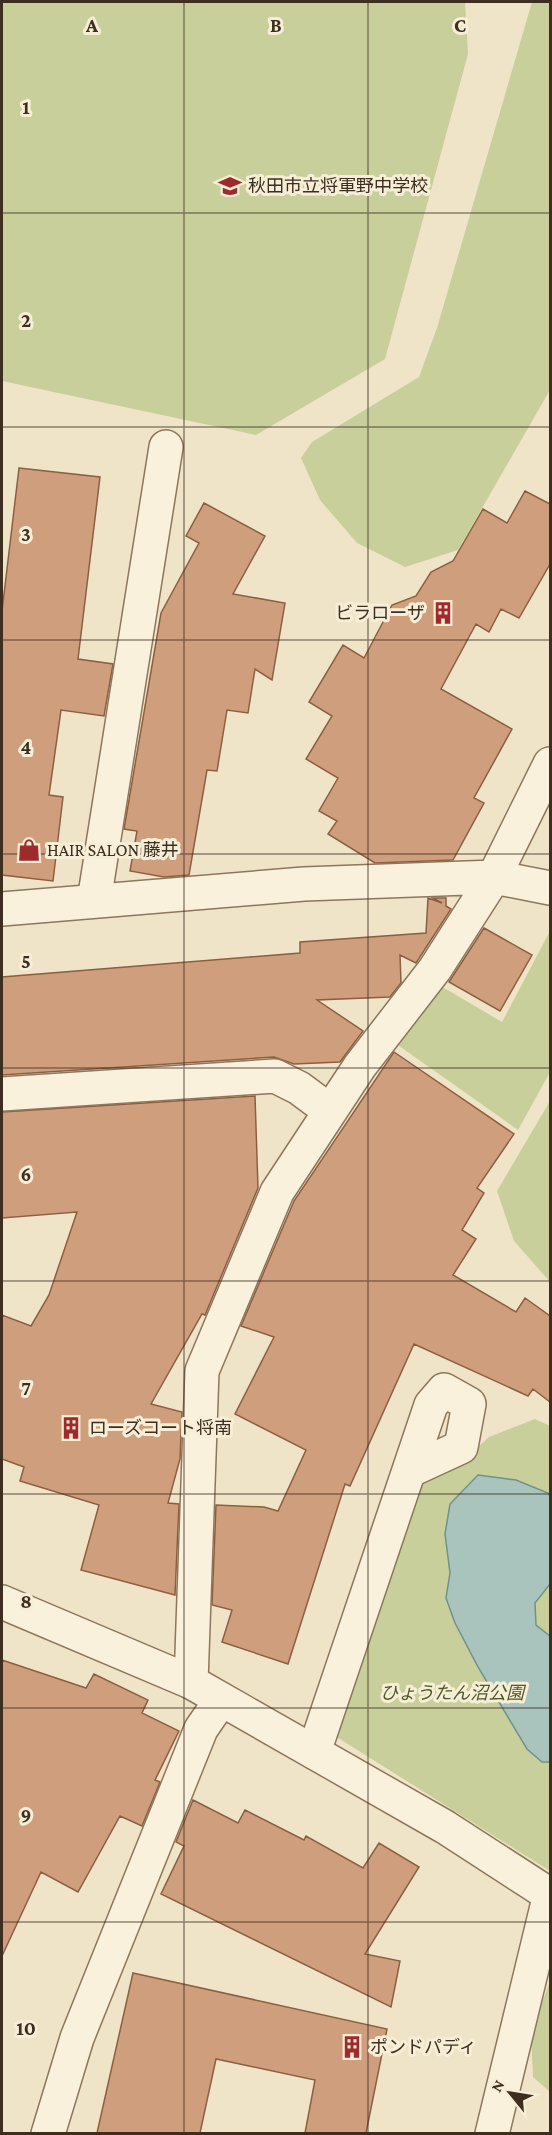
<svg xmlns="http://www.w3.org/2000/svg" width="552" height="2135" viewBox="0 0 552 2135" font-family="'Crimson Pro','Noto Sans JP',serif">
	<rect width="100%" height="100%" fill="#f0e4c8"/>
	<path fill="#c9cf9b" d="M 2,2 L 465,2 L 468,54 L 385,359 L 256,435 L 2,381 Z
		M 532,2 L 550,2 L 550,390 L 458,550 L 405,567 L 357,543 L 320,500 L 301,458 L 312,442 L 419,377 L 437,328 Z
		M 550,931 L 550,1072 L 518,1130 L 395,1043 L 434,982 L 502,1022 Z
		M 550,1101 L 550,1282 L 514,1241 L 497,1191 Z
		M 535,1419 L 550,1426 L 550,1871 L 335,1736 L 412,1485 L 460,1463 L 489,1437 Z
		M 550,1981 L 550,2092 L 533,2077 L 531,2033 Z"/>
	<path fill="#a9c4bc" stroke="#6f938a" stroke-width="1.5" d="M 478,1475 L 516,1480 L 548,1493 L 550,1496 L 550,1584 L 535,1603 L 536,1625 L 550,1636 L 550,1762 L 542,1762 L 527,1749 L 478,1667 L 455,1623 L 446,1598 L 450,1573 L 445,1534 L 450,1504 Z"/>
	<path fill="#cf9f7d" stroke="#8d5f41" stroke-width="1.5" d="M 19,468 L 100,477 L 78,659 L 113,664 L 104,716 L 61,710 L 49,795 L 63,797 L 53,881 L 2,875 L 2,611 Z
		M 525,491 L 550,504 L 550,564 L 519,618 L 501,609 L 489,632 L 476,624 L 441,689 L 512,729 L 474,798 L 484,803 L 453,860 L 375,863 L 328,834 L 337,821 L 319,811 L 338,778 L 306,759 L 332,716 L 309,702 L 343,645 L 364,658 L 392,605 L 416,596 L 431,572 L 453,561 L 483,509 L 507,523 Z
		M 204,503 L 265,536 L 233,594 L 285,603 L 272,680 L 255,669 L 248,713 L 227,710 L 217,771 L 207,770 L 189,875 L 164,877 L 130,871 L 137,831 L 124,829 L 161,613 L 199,543 L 186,536 Z
		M 428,898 L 442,903 L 433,898 L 446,898 L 446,906 L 451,909 L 416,963 L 400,955 L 401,983 L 390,997 L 317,1000 L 363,1031 L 340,1062 L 294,1064 L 274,1057 L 2,1075 L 2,977 L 300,953 L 300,942 L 426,933 Z
		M 484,928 L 532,955 L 500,1011 L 449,982 Z
		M 394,1052 L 514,1134 L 477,1188 L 484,1193 L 462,1230 L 476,1239 L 453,1275 L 516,1312 L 525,1298 L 550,1316 L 550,1402 L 533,1389 L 528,1396 L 414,1344 L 350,1486 L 345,1484 L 288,1664 L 222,1642 L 232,1610 L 212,1605 L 216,1505 L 264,1507 L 278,1511 L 306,1450 L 235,1414 L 274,1337 L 241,1326 L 294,1201 Z
		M 255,1096 L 258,1188 L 205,1315 L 202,1314 L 151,1404 L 182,1412 L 180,1459 L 168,1503 L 179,1504 L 175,1595 L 81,1570 L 99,1505 L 20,1481 L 24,1467 L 2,1459 L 2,1315 L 31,1326 L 49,1295 L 77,1212 L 2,1218 L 2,1112 Z
		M 2,1660 L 86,1688 L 94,1674 L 148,1700 L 142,1713 L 179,1731 L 155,1780 L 160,1782 L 142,1826 L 120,1816 L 78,1892 L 41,1872 L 2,1956 Z
		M 193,1800 L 238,1823 L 245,1810 L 304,1840 L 306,1836 L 363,1868 L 379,1843 L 419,1867 L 365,1954 L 400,1961 L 391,2007 L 161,1894 L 184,1846 L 176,1842 Z
		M 133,1973 L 387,2029 L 366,2133 L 305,2133 L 315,2080 L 216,2059 L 200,2133 L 97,2133 Z"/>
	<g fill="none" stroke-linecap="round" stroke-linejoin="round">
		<g stroke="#8d765c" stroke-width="36">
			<path id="minor" d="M 94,901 L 166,447
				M 2,909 L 304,884 L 494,877 L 550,888
				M 2,1094 L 275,1076 L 299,1088 L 330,1111
				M 191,1682 L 202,1371 L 277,1192 L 360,1066 L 435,969 L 494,877 L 550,764
				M 314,1752 L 431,1405 L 444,1390 L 469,1404 L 461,1447 L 409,1471
				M 48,2134 L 77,2038 L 201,1729 L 221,1700
				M 492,2134 L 550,1894"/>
		</g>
		<g stroke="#8d765c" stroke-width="36">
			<path id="tertiary" d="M 2,1602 L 191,1682 L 445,1827 L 550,1895"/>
		</g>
		<use href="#minor" stroke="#faf1dc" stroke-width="33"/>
		<use href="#tertiary" stroke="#faf1dc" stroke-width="33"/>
	</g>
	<path fill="none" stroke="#3d2e20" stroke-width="1.5" stroke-opacity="0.55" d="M 184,2 L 184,2134M 368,2 L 368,2134M 2,213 L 550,213M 2,427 L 550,427M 2,640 L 550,640M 2,854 L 550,854M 2,1068 L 550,1068M 2,1281 L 550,1281M 2,1494 L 550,1494M 2,1708 L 550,1708M 2,1922 L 550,1922"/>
	<defs>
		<g id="school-bare" transform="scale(1.8)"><path d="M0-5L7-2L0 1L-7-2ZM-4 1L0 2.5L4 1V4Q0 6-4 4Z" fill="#9e2a2b" stroke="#f7eed8" stroke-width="2.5" paint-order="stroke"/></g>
		<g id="building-bare" transform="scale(1.8)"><path d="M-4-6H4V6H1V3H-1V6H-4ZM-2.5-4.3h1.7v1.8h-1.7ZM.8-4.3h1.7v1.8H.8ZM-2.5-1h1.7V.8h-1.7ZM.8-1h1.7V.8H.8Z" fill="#9e2a2b" stroke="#f7eed8" stroke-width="2.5" paint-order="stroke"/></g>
		<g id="shop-bare" transform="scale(1.8)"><path d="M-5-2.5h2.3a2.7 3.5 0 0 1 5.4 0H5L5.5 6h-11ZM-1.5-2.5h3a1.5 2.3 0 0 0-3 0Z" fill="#9e2a2b" stroke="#f7eed8" stroke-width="2.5" paint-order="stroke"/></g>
	</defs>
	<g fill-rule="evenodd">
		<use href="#school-bare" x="230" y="186"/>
		<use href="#building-bare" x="443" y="613"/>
		<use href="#shop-bare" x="29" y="850"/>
		<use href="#building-bare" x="71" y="1428"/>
		<use href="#building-bare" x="352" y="2047"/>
	</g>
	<g text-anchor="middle" stroke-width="6" stroke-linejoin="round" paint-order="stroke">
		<g font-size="18" fill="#3d2e20" stroke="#f7eed8" text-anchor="start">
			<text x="248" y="192">秋田市立将軍野中学校</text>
			<text x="425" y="619" text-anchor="end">ビラローザ</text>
			<text x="47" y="856">HAIR SALON 藤井</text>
			<text x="89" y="1434">ローズコート将南</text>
			<text x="370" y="2053">ポンドパディ</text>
		</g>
		<g font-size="18" font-style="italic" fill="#4d5a26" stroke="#f7eed8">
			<text x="452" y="1699">ひょうたん沼公園</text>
		</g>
	</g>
	<g font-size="20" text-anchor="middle" font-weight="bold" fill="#3d2e20" stroke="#f7eed8" stroke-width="6" stroke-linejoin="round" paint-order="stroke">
		<text x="92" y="32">A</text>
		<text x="276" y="32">B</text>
		<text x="460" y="32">C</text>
		<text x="26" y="114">1</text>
		<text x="26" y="327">2</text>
		<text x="26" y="541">3</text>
		<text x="26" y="754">4</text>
		<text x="26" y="968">5</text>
		<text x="26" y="1181">6</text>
		<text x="26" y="1395">7</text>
		<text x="26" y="1608">8</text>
		<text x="26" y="1822">9</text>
		<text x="26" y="2035">10</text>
	</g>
	<rect width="552" height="2135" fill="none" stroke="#3d2e20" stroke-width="6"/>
	<g transform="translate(510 2093) rotate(300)" stroke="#f7eed8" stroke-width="4.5" paint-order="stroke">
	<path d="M0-4.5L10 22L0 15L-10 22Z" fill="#3d2e20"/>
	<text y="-9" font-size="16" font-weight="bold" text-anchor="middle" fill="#3d2e20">N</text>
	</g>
</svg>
